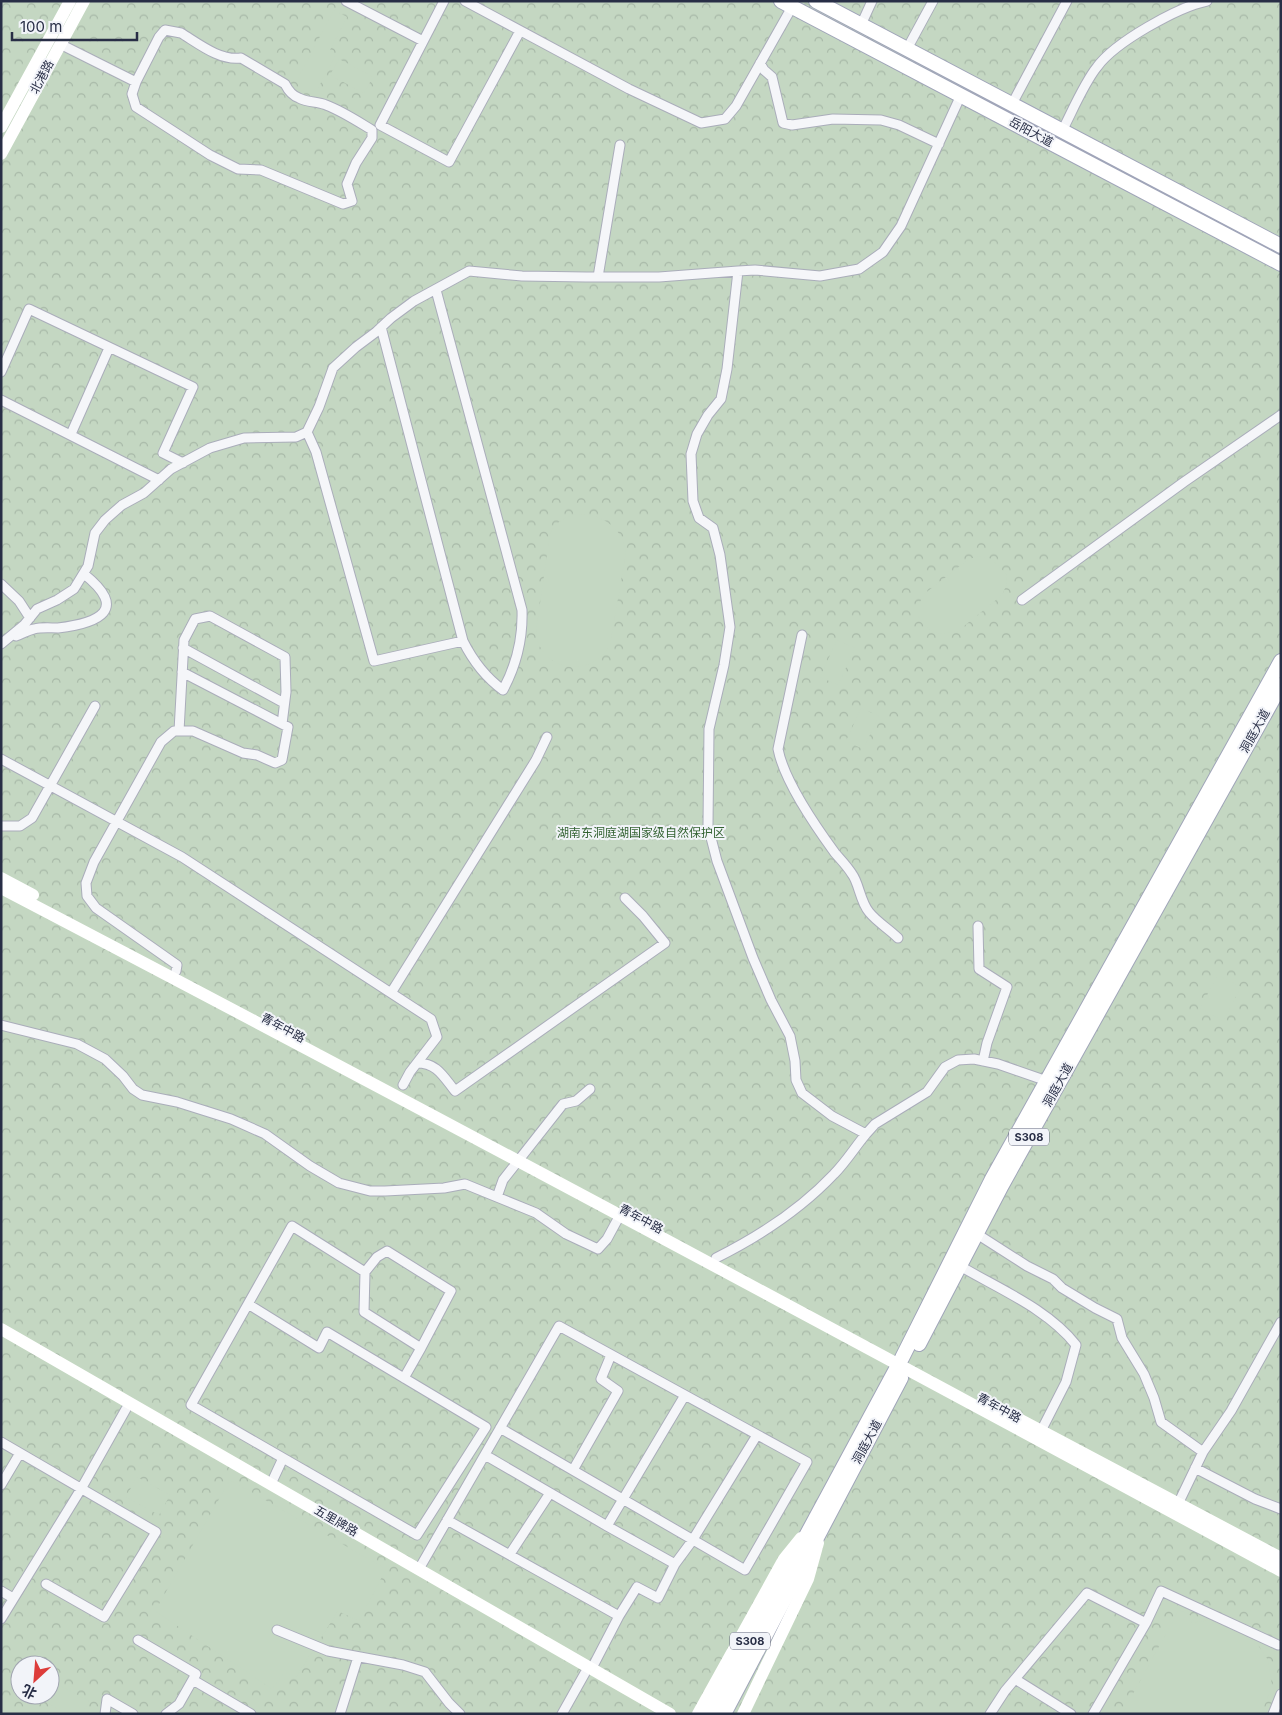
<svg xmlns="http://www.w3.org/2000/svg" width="1282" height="1715" viewBox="0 0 1282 1715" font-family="Inter,'Noto Sans SC',sans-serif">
	<defs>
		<pattern id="park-crowns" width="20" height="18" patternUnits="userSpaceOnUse" patternTransform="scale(1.25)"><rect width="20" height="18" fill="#c4d7c2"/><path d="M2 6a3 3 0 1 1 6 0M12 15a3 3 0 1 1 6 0" fill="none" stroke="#a8b9a8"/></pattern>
	</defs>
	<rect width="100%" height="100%" fill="#e2e4ec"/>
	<path fill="url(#park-crowns)" fill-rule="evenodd" d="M 1,1 L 1281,1 L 1281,1714 L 1,1714 ZM 20,1665 L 50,1665 L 50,1695 L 20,1695 Z"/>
	<path fill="#c4d7c2" d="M 334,10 L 347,17 L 330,50 L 336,54 L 317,90 L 297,80 Z
		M 339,59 L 373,77 L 364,93 L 330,75 Z
		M 578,514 C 602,514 622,527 626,552 L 610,645 C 591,680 538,671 536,631 L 550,534 C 555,522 566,516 578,514 Z
		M 980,556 L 992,559 L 1006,574 L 1007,584 L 1002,595 L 958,631 L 942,634 L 933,632 L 924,625 L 918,616 L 918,606 L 924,594 L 969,559 Z
		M 837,640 L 855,648 L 838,685 L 820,677 Z
		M 861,708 L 879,716 L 863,749 L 846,741 Z
		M 1218,975 L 1241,987 L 1223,1021 L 1200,1008 Z
		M 137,1477 L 170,1495 L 159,1515 L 126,1497 Z
		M 230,1480 L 386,1569 L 359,1621 L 338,1611 L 296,1677 L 284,1673 L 272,1689 L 155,1611 Z
		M 1179,1610 L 1194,1617 L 1191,1623 L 1210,1620 L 1233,1628 L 1256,1642 L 1268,1660 L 1272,1686 L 1261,1714 L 1122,1714 Z
		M 59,1685 L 89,1701 L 82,1714 L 67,1714 L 49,1704 Z"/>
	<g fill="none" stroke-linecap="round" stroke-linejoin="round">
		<g stroke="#aaadba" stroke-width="11">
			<path id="minor" d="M 346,1 L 423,41
				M 444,1 L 380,125 L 449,162 L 520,31
				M 465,1 L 629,89 L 701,123 L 725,119 L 736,106 L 792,7
				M 861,25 L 872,1
				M 60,44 L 136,82 L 132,94 L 136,107 L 210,155 L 238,169 L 261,170 L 343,204 L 352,201 L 347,184 L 356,163 L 372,138 L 372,130 C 357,121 342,111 326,105 C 317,101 308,103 299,98 C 293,96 288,90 285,84 L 241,58 C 220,61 199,44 181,33 L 165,30 L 159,37 L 136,82
				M 907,49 L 933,1
				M 760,63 L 764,70 L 772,77 L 783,123 L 792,125 L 833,119 L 881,120 L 899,125 L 939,144
				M 1012,104 L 1067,1
				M 1062,131 C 1072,112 1084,83 1097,67 C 1115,42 1178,7 1207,1
				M 738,271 L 755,270 L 820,276 L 859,269 L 883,252 L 901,226 L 961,95
				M 598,277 L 620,145
				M 436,290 L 522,610 C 523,639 517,664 503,690 C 485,677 473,661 463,641
				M 1,372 L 29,309 L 193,387 L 163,453 L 183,463
				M 1,400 L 159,480
				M 307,432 L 316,452 L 374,661 L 463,641 L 381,327
				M 71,434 L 109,348
				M 1,584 L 19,601 L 30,618
				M 1022,600 L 1184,482 L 1281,415
				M 802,635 L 778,749 C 784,780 816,827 835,853 C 841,860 847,866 852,874 C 859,883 860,901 869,912 C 877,922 889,929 898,938
				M 16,636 C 22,634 28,630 34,629 C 42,627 50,628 58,628 C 99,623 129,610 84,574
				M 1,644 L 24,625 L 37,609 L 57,600 L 74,589 L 88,566 L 95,533 L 105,520 L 122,505 L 144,493 L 171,469 L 210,448 L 244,438 L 296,437 L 307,432 L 319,407 L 333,368 L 356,347 L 376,332 L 391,318 L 414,301 L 469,271 L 522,276 L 586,277 L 659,277 L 738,271 L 727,369 L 721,399 L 708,415 L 697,434 L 691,454 L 693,501 L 699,518 L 713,528 L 720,555 L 730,627 L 724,665 L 709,729 L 708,826 L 717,861 L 753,958 L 771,1000 L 790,1036 L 795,1061 L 796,1080 L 802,1093 L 832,1116 L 866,1134 C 855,1147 846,1162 834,1174 C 800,1210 760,1236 716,1258
				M 183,648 L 284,703
				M 182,672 L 282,724
				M 1,759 L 182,857 L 431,1019 L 437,1037 L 410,1072 L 403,1085
				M 1,826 L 20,826 L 32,818 L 95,706
				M 978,926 L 979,969 L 1007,987 L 987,1043 L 983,1061
				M 176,971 L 177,965 L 96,908 L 87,896 L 86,883 L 94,862 L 161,742 L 174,731 L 193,731 L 243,753 L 257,755 L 275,763 L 282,760 L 288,727 L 282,724 L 286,692 L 285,657 L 210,616 L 195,619 L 184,640 L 179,731
				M 391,993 L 536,760 L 547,737
				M 1,1025 L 77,1044 L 105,1059 L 123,1076 L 133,1089 L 142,1095 L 177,1102 L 231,1119 L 265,1134 L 310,1166 L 339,1183 L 370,1191 L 385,1191 L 444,1188 L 465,1184 L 536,1213 L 566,1234 L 598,1249 L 607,1239 L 620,1215
				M 417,1063 C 437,1063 443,1076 455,1091 L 665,943 L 643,916 L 625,898
				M 866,1134 L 875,1124 L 927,1092 L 945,1067 L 958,1060 L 974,1059 L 998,1064 L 1047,1081
				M 497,1197 L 503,1180 L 563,1104 L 576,1101 L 590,1089
				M 977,1234 L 1027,1266 L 1053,1279 L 1062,1288 L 1095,1308 L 1117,1319 L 1122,1338 L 1144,1374 L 1154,1398 L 1161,1422 L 1203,1452
				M 960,1266 C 999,1289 1048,1309 1076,1345 L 1066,1382 L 1041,1431
				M 365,1272 L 364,1312 L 421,1348 L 404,1378
				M 248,1304 L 319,1348 L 327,1332 L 486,1427 L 417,1535 L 283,1458
				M 685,1395 L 607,1526 L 675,1564 L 692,1541 L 757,1435
				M 1,1442 L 156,1532 L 104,1617 L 46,1584
				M 485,1455 L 607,1526
				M 1195,1468 L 1255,1499 L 1281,1509
				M 573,1470 L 618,1391 L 601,1379 L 611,1355
				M 271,1484 L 283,1458 L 191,1405 L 292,1226 L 365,1272 L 377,1257 L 387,1251 L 451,1291 L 421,1348
				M 1,1485 L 20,1453
				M 1178,1504 L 1203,1452 L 1231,1411 L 1281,1322
				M 447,1520 L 619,1616 L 592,1668
				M 510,1554 L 550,1493
				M 419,1569 L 559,1326 L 807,1462 L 745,1570 L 500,1428
				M 1,1591 L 13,1598
				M 619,1616 L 637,1587 L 658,1598 L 675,1564
				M 1,1619 L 81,1489 L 126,1409
				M 277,1630 L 328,1651 L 403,1665 L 425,1672 L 449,1703 L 460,1714
				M 138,1640 L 196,1674 L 179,1704 L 166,1714
				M 1015,1679 L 1071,1714
				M 193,1680 L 251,1714
				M 105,1714 L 107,1699 L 133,1714
				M 340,1714 L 358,1657
				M 562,1714 L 585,1673
				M 990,1714 L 1005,1691 L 1087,1593 L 1146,1623 L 1161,1591 L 1278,1645
				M 1093,1714 L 1146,1623
				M 1273,1714 L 1281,1694"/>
		</g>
		<g stroke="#a0a5b9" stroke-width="16">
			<path id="primary" d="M 781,1 L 1281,264
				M 816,1 L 1281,246
				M 919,1344 L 1002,1185 L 1281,685
				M 710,1714 L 902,1358 L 992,1179 L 1281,661
				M 724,1714 L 901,1378"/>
		</g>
		<use href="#minor" stroke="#f5f6f9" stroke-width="9"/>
		<path stroke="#fff" stroke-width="12" d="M 1,127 L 70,1
			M 1,154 L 84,1
			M 1,878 L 33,895
			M 1,888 C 430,1112 856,1341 1281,1571
			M 1,1329 L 670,1714
			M 994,1406 L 1281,1558
			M 698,1714 L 784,1559 L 801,1538
			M 743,1714 L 808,1579 L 818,1543"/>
		<use href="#primary" stroke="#fff" stroke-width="14"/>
	</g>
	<g text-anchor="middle" stroke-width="4" stroke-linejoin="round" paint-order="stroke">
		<g fill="#f2f4f9" stroke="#65697c" stroke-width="1">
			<rect x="1009" y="1128.5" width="40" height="17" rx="4"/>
			<rect x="730" y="1632.5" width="40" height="17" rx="4"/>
		</g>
		<g font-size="11" font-weight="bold" fill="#282e46">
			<text x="1029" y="1141">S308</text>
			<text x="750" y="1645">S308</text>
		</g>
		<g font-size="12" fill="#282e46" stroke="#f2f4f9">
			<text transform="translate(42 77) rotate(-62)" y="4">北港路</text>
			<text transform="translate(1031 132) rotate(28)" y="4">岳阳大道</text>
			<text transform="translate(1255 731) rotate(-61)" y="4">洞庭大道</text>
			<text transform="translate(283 1028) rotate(28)" y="4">青年中路</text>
			<text transform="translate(1058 1085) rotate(-61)" y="4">洞庭大道</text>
			<text transform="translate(641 1219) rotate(28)" y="4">青年中路</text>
			<text transform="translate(999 1408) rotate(28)" y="4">青年中路</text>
			<text transform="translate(867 1442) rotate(-62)" y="4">洞庭大道</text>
			<text transform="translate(336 1521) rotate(30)" y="4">五里牌路</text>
		</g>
		<g font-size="12" fill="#346333" stroke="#f2f4f9">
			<text x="641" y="837">湖南东洞庭湖国家级自然保护区</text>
		</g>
	</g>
	<rect width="1282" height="1715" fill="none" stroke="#282e46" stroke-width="5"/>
	<g transform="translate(35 1680) rotate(206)"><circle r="24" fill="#f2f4f9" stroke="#a1a5b1"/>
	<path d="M0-4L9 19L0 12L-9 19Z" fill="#dd3c3a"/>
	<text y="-8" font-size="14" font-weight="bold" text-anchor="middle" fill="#282e46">北</text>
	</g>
	<path d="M12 32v8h125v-8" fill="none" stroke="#282e46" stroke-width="2.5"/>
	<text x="20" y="32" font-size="15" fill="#282e46" stroke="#f2f4f9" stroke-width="4" paint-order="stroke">100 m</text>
</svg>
